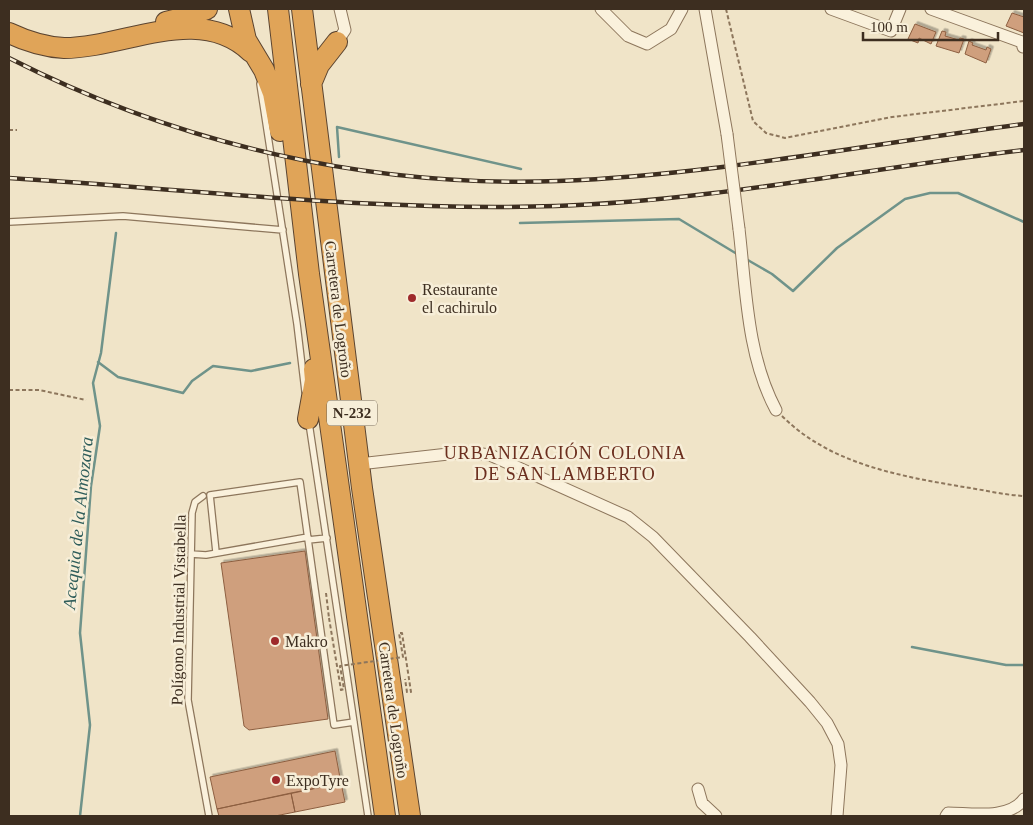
<svg xmlns="http://www.w3.org/2000/svg" width="1033" height="825" viewBox="0 0 1033 825" font-family="Georgia,serif">
	<defs>
		<filter id="shadow"><feDropShadow dx="2.5" dy="-2.5" stdDeviation="0" flood-color="#0004"/></filter>
	</defs>
	<rect width="100%" height="100%" fill="#f0e4c8"/>
	<g fill="none" stroke-linecap="round" stroke-linejoin="round">
		<path stroke="#6f938a" stroke-width="2.5" d="M 339,157 L 337,127 L 521,169
			M 520,223 L 679,219 L 737,254
			M 746,259 L 772,274 L 793,291 L 837,248 L 905,199 L 930,193 L 958,193 L 1024,222
			M 98,362 L 118,377 L 183,393 L 192,381 L 213,366 L 251,371 L 290,363
			M 912,647 L 1006,665 L 1024,665
			M 80,816 L 90,725 L 80,633 L 91,486 L 100,426 L 93,383 L 101,353 L 116,233"/>
	</g>
	<path fill="#cf9f7d" stroke="#8d5f41" filter="url(#shadow)" d="M 1012,13 L 1024,17 L 1024,33 L 1006,26 Z
		M 915,24 L 936,32 L 931,44 L 919,38 L 918,43 L 908,39 Z
		M 942,31 L 946,32 L 945,36 L 959,40 L 960,38 L 964,39 L 959,53 L 936,46 Z
		M 969,41 L 973,43 L 972,45 L 986,50 L 987,47 L 991,49 L 986,63 L 965,54 Z
		M 305,551 L 328,719 L 249,730 L 244,726 L 221,563 Z
		M 335,751 L 341,783 L 217,809 L 210,777 Z
		M 341,783 L 345,802 L 295,812 L 291,793 Z
		M 291,793 L 295,812 L 275,816 L 219,816 L 217,809 Z"/>
	<g fill="none" stroke-linecap="round" stroke-linejoin="round">
		<g stroke="#8d765c" stroke-width="8">
			<path id="lane" d="M 260,84 L 297,324 L 305,391
				M 9,222 L 123,216 L 283,230
				M 309,423 L 368,816
				M 203,496 L 195,502 L 192,513 L 188,700 L 209,816
				M 308,540 L 327,538
				M 216,552 L 210,495 L 300,482 L 334,725 L 354,722
				M 191,554 L 206,555 L 308,537"/>
		</g>
		<g stroke="#8d765c" stroke-width="13">
			<path id="street" d="M 601,9 L 628,36 L 647,44 L 671,29 L 682,9
				M 705,9 L 727,134
				M 831,9 L 891,31 L 900,9
				M 931,9 L 1022,42 L 1023,47
				M 337,42 L 345,30 L 340,9
				M 739,229 C 746,289 747,356 776,410
				M 359,464 L 466,452 L 490,455 L 628,517 L 653,537 L 750,637 L 810,702 L 827,723 L 838,744 L 841,765 L 837,816
				M 698,789 L 702,803 L 716,816
				M 946,816 L 948,813 C 971,813 1009,820 1024,799"/>
		</g>
		<g stroke="#5b4430" stroke-width="22">
			<path id="highway" d="M 239,9 L 246,40 L 264,70 L 273,93 L 280,131
				M 278,9 L 309,274 L 385,816
				M 302,9 L 362,488 L 410,816
				M 166,22 L 186,17 L 207,9
				M 9,33 C 26,41 44,47 64,48 C 125,48 199,2 251,52
				M 311,84 L 319,65 L 337,42
				M 308,419 L 315,380 L 314,369"/>
		</g>
		<path stroke="#8d765c" stroke-width="2" stroke-dasharray="4 2.5" stroke-linecap="butt" d="M 726,9 L 753,121 L 766,133 L 785,138 L 892,117 L 1024,101
			M 9,130 L 17,130
			M 9,390 L 39,390 L 86,400
			M 782,416 C 830,464 899,476 964,487 C 984,490 1004,495 1024,496
			M 326,593 L 329,618"/>
		<use href="#lane" stroke="#faf1dc" stroke-width="5.5"/>
		<use href="#street" stroke="#faf1dc" stroke-width="11"/>
		<use href="#highway" stroke="#e0a458" stroke-width="20"/>
		<g stroke="#3d2e20" stroke-width="4.5">
			<path id="rail" d="M 9,58 C 178,144 368,188 558,181 C 714,175 869,144 1024,124
				M 9,178 C 191,189 373,212 556,206 C 713,201 869,168 1024,150"/>
		</g>
		<use href="#rail" stroke="#f7eed8" stroke-width="2.5" stroke-dasharray="8" stroke-linecap="butt"/>
		<g stroke="#8d765c" stroke-width="13" stroke-linecap="butt">
			<path id="street-bridge" d="M 727,134 L 739,229"/>
		</g>
		<path stroke="#8d765c" stroke-width="2" stroke-dasharray="4 2.5" stroke-linecap="butt" d="M 329,618 L 341,690 L 344,689 L 340,666 L 403,657 L 399,633 L 402,633 L 411,692 L 407,692 L 405,679"/>
		<use href="#street-bridge" stroke="#faf1dc" stroke-width="11"/>
	</g>
	<g fill="#9e2a2b" stroke="#f7eed8" stroke-width="2">
		<circle cx="412" cy="298" r="5"/>
		<circle cx="275" cy="641" r="5"/>
		<circle cx="276" cy="780" r="5"/>
	</g>
	<g text-anchor="middle" stroke-width="5" stroke-linejoin="round" paint-order="stroke">
		<rect fill="#f7eed8" stroke="#756857" stroke-width="1" x="327" y="400.5" width="50" height="25" rx="4"/>
		<g font-size="15" font-weight="bold" fill="#3d2e20">
			<text x="352" y="418">N-232</text>
		</g>
		<g font-size="16" fill="#3d2e20" stroke="#f7eed8" text-anchor="start">
			<text x="422" y="295">Restaurante<tspan x="422" dy="18">el cachirulo</tspan></text>
			<text x="285" y="647">Makro</text>
			<text x="286" y="786">ExpoTyre</text>
		</g>
		<g font-size="16" fill="#3d2e20" stroke="#f7eed8">
			<text transform="translate(339 309) rotate(83)" y="6">Carretera de Logroño</text>
			<text transform="translate(178 610) rotate(-89)" y="6">Polígono Industrial Vistabella</text>
			<text transform="translate(394 710) rotate(82)" y="6">Carretera de Logroño</text>
		</g>
		<g font-size="18" letter-spacing="1" fill="#6b2e1e" stroke="#f7eed8">
			<text x="565" y="459">URBANIZACIÓN COLONIA<tspan x="565" dy="21">DE SAN LAMBERTO</tspan></text>
		</g>
		<g font-size="18" font-style="italic" fill="#2f5d5a" stroke="#f7eed8">
			<text transform="translate(78 523) rotate(-84)" y="6">Acequia de la Almozara</text>
		</g>
	</g>
	<rect width="1033" height="825" fill="none" stroke="#3d2e20" stroke-width="20"/>
	<path d="M863 32v8h135v-8" fill="none" stroke="#3d2e20" stroke-width="2.5"/>
	<text x="870" y="32" font-size="15" fill="#3d2e20" stroke="#f7eed8" stroke-width="4" paint-order="stroke">100 m</text>
</svg>
